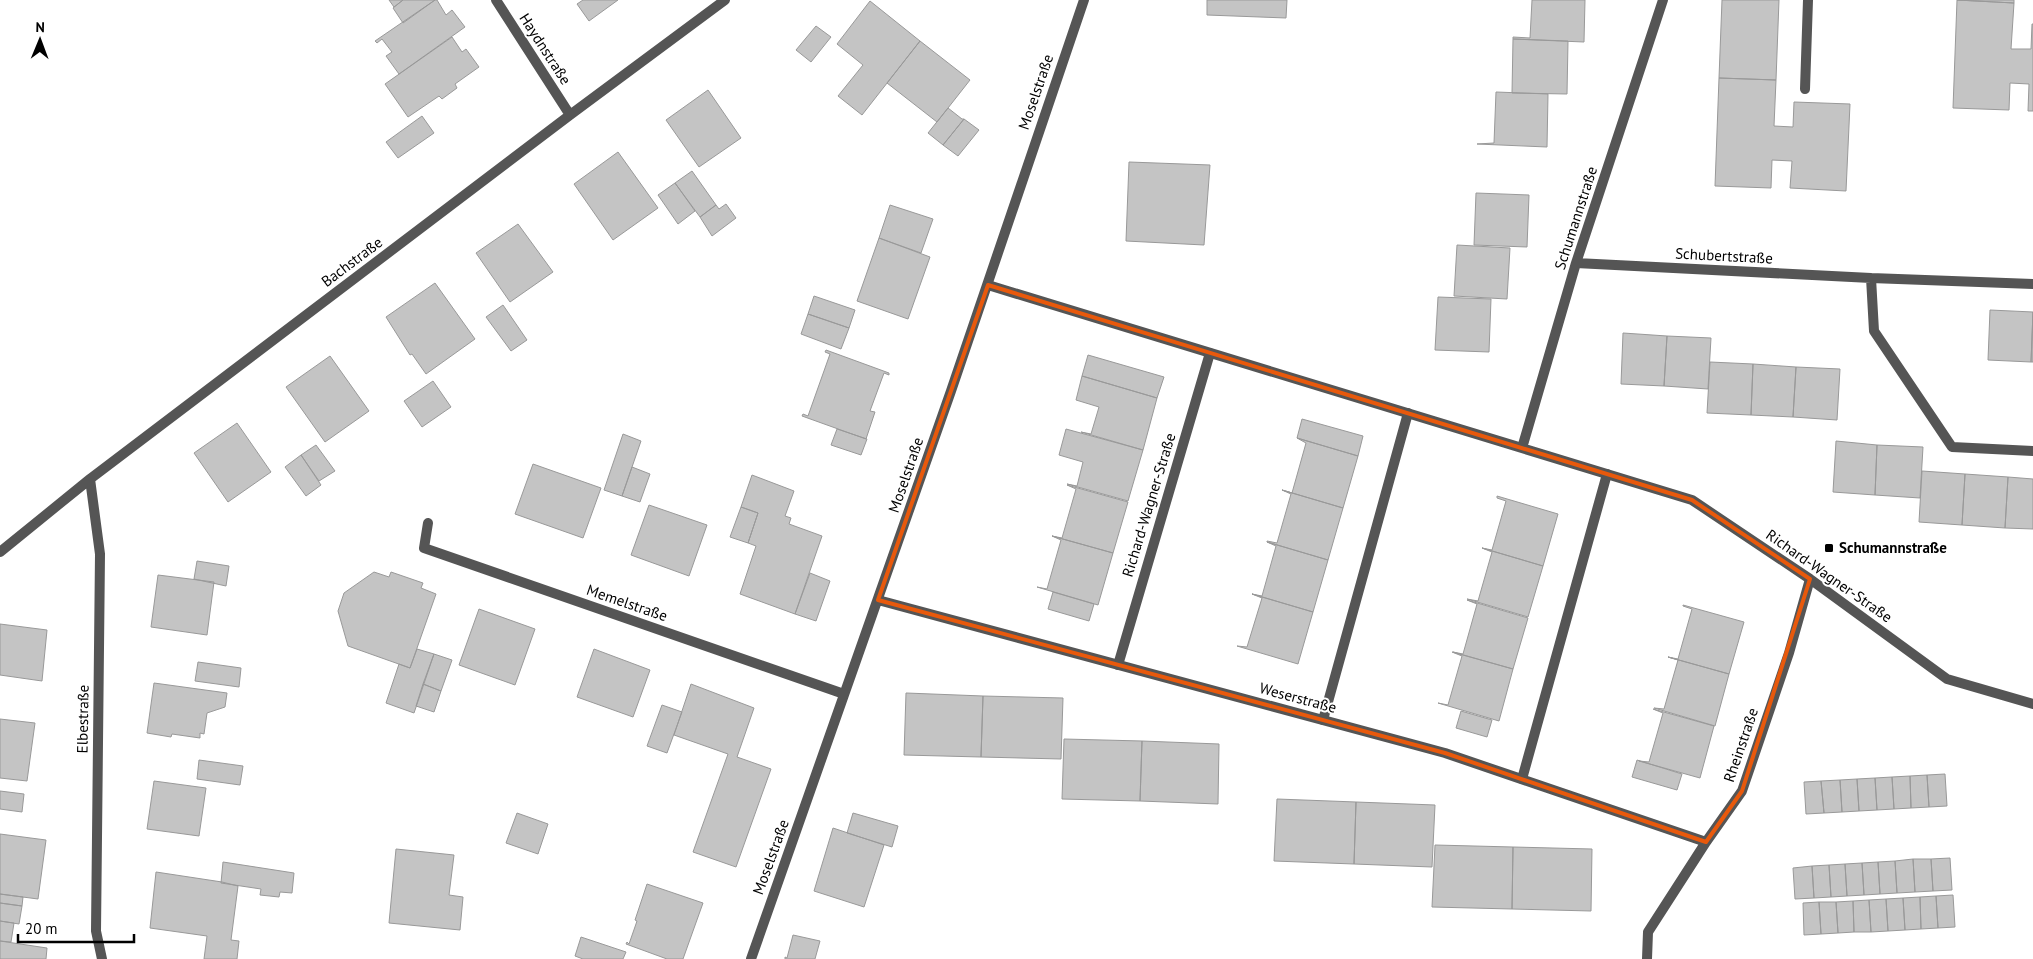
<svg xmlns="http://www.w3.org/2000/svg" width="2033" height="959" viewBox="0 0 2033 959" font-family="'PT Sans',sans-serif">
	<rect width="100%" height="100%" fill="#fff"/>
	<path fill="#c4c4c4" stroke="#999" d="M 389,0 L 403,0 L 394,7 Z
		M 403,0 L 435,0 L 403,23 L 393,8 Z
		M 435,0 L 437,0 L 446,15 L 452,10 L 465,27 L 399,74 L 386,56 L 392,52 L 382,39 L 377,43 L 375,41 Z
		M 583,0 L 618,0 L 589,21 L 577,4 Z
		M 1207,0 L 1287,0 L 1286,18 L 1207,15 Z
		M 1532,0 L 1585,0 L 1584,42 L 1513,39 L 1513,37 L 1530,38 Z
		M 1722,0 L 1779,0 L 1776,80 L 1719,78 Z
		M 1957,0 L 2014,3 L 2011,49 L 2031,49 L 2032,24 L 2033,24 L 2033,111 L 2028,111 L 2029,84 L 2010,83 L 2009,110 L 1953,108 Z
		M 1957,0 L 2014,0 L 2014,3 Z
		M 870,1 L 920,41 L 862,115 L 838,96 L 863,65 L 837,44 Z
		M 816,26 L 831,37 L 811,62 L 796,50 Z
		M 452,37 L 462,52 L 466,49 L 479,67 L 455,84 L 457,88 L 442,99 L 439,96 L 408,117 L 385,84 Z
		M 1513,39 L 1568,41 L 1567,94 L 1512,93 Z
		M 920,41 L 970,80 L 937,122 L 887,83 Z
		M 1719,78 L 1776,80 L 1774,126 L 1793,127 L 1794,102 L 1850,104 L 1846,191 L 1790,188 L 1792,161 L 1772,160 L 1771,188 L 1715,186 Z
		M 708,90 L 741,138 L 699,167 L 666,120 Z
		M 1496,92 L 1548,94 L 1547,147 L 1477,144 L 1494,143 Z
		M 948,108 L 962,119 L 964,119 L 943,145 L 928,133 Z
		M 422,116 L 434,133 L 398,158 L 386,142 Z
		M 964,119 L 979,130 L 958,156 L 943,145 Z
		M 618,152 L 658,208 L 613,240 L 574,184 Z
		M 1129,162 L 1210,165 L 1204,245 L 1126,241 Z
		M 692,171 L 716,205 L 700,217 L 675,183 Z
		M 675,183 L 695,211 L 678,224 L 658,195 Z
		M 1476,193 L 1529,195 L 1527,247 L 1474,245 Z
		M 726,204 L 736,218 L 712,236 L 700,217 L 716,205 L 719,209 Z
		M 890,205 L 933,219 L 921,253 L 879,238 Z
		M 518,224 L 553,272 L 510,302 L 476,253 Z
		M 879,238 L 930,257 L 908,319 L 857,301 Z
		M 1457,245 L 1510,248 L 1507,299 L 1454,296 Z
		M 435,283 L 475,339 L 426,374 L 412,354 L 410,355 L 386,317 Z
		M 814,296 L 855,310 L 849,328 L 808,314 Z
		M 1438,297 L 1491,299 L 1489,352 L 1435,350 Z
		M 503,305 L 527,340 L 511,351 L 486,317 Z
		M 1990,310 L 2033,312 L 2031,362 L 1988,360 Z
		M 2033,312 L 2033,362 L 2031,362 Z
		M 808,314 L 849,328 L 841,349 L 801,334 Z
		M 1623,333 L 1667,336 L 1664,386 L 1621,384 Z
		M 1667,336 L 1711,338 L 1708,389 L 1664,386 Z
		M 826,350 L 889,373 L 889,375 L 884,373 L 870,411 L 875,412 L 866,439 L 802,416 L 803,414 L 808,416 L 830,354 L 825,352 Z
		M 1088,355 L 1164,377 L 1157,398 L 1082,376 Z
		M 330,356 L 369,411 L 325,442 L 286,387 Z
		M 1710,362 L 1753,364 L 1751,415 L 1707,413 Z
		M 1753,364 L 1796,367 L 1793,417 L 1751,415 Z
		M 1796,367 L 1840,369 L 1837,420 L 1793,417 Z
		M 1082,376 L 1157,398 L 1143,450 L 1081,432 L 1091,434 L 1099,407 L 1076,400 Z
		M 433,381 L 451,407 L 422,427 L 404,401 Z
		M 1302,419 L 1363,436 L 1358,456 L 1297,438 Z
		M 237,423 L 271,472 L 228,502 L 194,453 Z
		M 837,429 L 867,439 L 861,455 L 831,445 Z
		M 1066,429 L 1143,450 L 1128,501 L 1067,484 L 1077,486 L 1083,462 L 1059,455 Z
		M 623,434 L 641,441 L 622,496 L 604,490 Z
		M 1297,438 L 1358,456 L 1343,508 L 1282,490 L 1292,493 L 1306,443 Z
		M 1836,441 L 1877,445 L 1875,495 L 1833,492 Z
		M 316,445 L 335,471 L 319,481 L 301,455 Z
		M 1877,445 L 1923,447 L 1920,498 L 1875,495 Z
		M 301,455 L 321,485 L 306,496 L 285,467 Z
		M 533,464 L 601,488 L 583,538 L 515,514 Z
		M 632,467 L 650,474 L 640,502 L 622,496 Z
		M 1922,471 L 1965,474 L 1962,525 L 1919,522 Z
		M 1965,474 L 2008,477 L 2005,528 L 1962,525 Z
		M 752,475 L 794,491 L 785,516 L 791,518 L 789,524 L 822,536 L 795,614 L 740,594 L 756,546 L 748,543 L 758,513 L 741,507 Z
		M 2008,477 L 2033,479 L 2033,529 L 2005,528 Z
		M 1067,485 L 1128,502 L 1113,553 L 1052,536 L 1062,538 L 1076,489 Z
		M 1282,490 L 1343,508 L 1328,560 L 1267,542 L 1267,541 L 1277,543 L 1291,494 Z
		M 1497,496 L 1558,514 L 1543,566 L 1482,548 L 1492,550 L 1506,501 L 1497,498 Z
		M 649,505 L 707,525 L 689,576 L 631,555 Z
		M 741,507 L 758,513 L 748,543 L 730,537 Z
		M 1052,536 L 1113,553 L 1098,605 L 1037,587 L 1047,589 L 1061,540 Z
		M 1267,542 L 1328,560 L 1313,612 L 1252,594 L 1262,596 L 1276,546 Z
		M 1482,548 L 1543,566 L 1528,617 L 1467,599 L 1478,601 L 1492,552 Z
		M 197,561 L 229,566 L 226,586 L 194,579 Z
		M 374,572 L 389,577 L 391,572 L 423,583 L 421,588 L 436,594 L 410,668 L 348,646 L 338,611 L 344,593 Z
		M 810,573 L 830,581 L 816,621 L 795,614 Z
		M 158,575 L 214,582 L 207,635 L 151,627 Z
		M 1053,592 L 1094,604 L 1089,621 L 1048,609 Z
		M 1252,594 L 1313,612 L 1298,664 L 1237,646 L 1247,647 L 1262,598 Z
		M 1467,600 L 1528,618 L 1513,669 L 1453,652 L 1463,654 L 1477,604 Z
		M 1683,605 L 1744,622 L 1729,674 L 1668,657 L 1678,659 L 1692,609 L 1683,606 Z
		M 479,609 L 535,629 L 515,685 L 459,665 Z
		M 0,624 L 47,630 L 42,681 L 0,675 Z
		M 417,649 L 434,654 L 414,713 L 386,703 L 399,664 L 410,668 Z
		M 594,649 L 650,670 L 633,717 L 577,697 Z
		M 1452,652 L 1513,669 L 1499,721 L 1438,703 L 1448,705 L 1462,656 Z
		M 434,654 L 452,660 L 441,691 L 423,684 Z
		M 1668,657 L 1729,674 L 1715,726 L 1654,708 L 1664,709 L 1678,660 Z
		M 198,662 L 241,668 L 239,687 L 195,681 Z
		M 154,683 L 227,693 L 225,707 L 207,713 L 204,734 L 200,733 L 200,738 L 172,734 L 171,737 L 147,733 Z
		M 423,684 L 441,691 L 434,712 L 416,706 Z
		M 691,684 L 754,708 L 737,757 L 771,769 L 736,867 L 693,852 L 728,754 L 674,735 Z
		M 906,693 L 983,696 L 981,757 L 904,755 Z
		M 983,696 L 1063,698 L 1061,759 L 981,757 Z
		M 662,705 L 682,712 L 667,753 L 647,746 Z
		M 1653,709 L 1714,726 L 1700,778 L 1639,761 L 1649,762 L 1663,713 Z
		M 1461,711 L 1492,720 L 1487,737 L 1456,728 Z
		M 0,719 L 35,723 L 27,781 L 0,778 Z
		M 1064,739 L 1142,741 L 1140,801 L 1062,799 Z
		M 1142,741 L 1219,744 L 1218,804 L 1140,801 Z
		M 199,760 L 243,766 L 240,785 L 197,779 Z
		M 1637,760 L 1682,774 L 1677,790 L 1632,777 Z
		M 1945,774 L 1947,806 L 1929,807 L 1927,775 Z
		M 1927,775 L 1929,807 L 1911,808 L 1910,776 Z
		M 1910,776 L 1911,808 L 1894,809 L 1892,777 Z
		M 1892,777 L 1894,809 L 1877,810 L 1875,778 Z
		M 1875,778 L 1877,810 L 1859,811 L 1857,779 Z
		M 1857,779 L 1859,811 L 1842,812 L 1840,780 Z
		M 1840,780 L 1842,812 L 1824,813 L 1821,781 Z
		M 154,781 L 206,788 L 199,836 L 147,829 Z
		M 1821,781 L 1824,813 L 1806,814 L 1804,782 Z
		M 0,791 L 24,794 L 22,812 L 0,809 Z
		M 1277,799 L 1356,802 L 1354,864 L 1274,861 Z
		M 1356,802 L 1435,805 L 1432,867 L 1354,864 Z
		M 517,813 L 548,824 L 538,854 L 506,843 Z
		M 853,813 L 898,826 L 892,847 L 847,833 Z
		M 833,828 L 884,845 L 864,907 L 814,891 Z
		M 0,834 L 46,840 L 38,899 L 0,894 Z
		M 1435,845 L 1513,847 L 1512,909 L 1432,907 Z
		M 1513,847 L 1592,849 L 1591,911 L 1512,909 Z
		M 396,849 L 454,855 L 449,895 L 463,897 L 460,930 L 389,923 Z
		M 1950,858 L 1952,890 L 1933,891 L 1931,859 Z
		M 1913,859 L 1931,859 L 1933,891 L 1915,892 Z
		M 1913,859 L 1915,892 L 1897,893 L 1895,861 Z
		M 1895,861 L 1897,893 L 1880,894 L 1878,862 Z
		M 223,862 L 294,873 L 292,893 L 280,892 L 279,897 L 260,895 L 261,889 L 221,883 Z
		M 1878,862 L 1880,894 L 1864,895 L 1862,863 Z
		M 1862,863 L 1864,895 L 1847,896 L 1845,864 Z
		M 1845,864 L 1847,896 L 1831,897 L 1829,865 Z
		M 1829,865 L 1831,897 L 1814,898 L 1812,866 Z
		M 1812,866 L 1814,898 L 1795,899 L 1793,868 Z
		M 156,872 L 222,882 L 238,886 L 231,940 L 239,941 L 237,959 L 204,959 L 207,936 L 150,928 Z
		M 647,884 L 703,903 L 683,959 L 667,959 L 626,944 L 627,942 L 629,944 L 637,921 L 635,920 Z
		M 0,894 L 23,897 L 22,906 L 0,903 Z
		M 1953,895 L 1955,927 L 1938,928 L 1936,896 Z
		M 1936,896 L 1938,928 L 1921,929 L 1920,897 Z
		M 1920,897 L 1921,929 L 1905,930 L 1903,898 Z
		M 1903,898 L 1905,930 L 1888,931 L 1886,899 Z
		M 1886,899 L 1888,931 L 1871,932 L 1869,900 Z
		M 1869,900 L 1871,932 L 1854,932 L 1853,901 Z
		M 1853,901 L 1854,932 L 1838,933 L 1836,902 Z
		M 1819,902 L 1821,934 L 1804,935 L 1803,903 Z
		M 1819,902 L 1836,902 L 1838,933 L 1821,934 Z
		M 0,903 L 22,906 L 19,924 L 0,921 Z
		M 0,921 L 14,923 L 11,942 L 0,941 Z
		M 793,935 L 820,941 L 815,959 L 785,959 L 785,957 L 787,958 Z
		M 581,937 L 626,952 L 623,959 L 583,959 L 575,956 Z
		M 0,941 L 47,948 L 46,959 L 0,959 Z"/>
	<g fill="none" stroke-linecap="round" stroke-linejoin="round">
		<path stroke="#555" stroke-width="10" d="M 1118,665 L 1210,353
			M 1323,720 L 1408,413
			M 1522,779 L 1607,474"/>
		<path stroke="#555" stroke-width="10" d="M 496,0 L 570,115
			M 1805,89 L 1808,0
			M 1576,263 L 1871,278 L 1874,331 L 1952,447 L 2033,451
			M 1871,278 L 2033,284
			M 988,285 L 1692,500 L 1810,579 L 1947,679 L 2033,704
			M 1522,448 L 1576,263 L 1663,0
			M 90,479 L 100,554 L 96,931 L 102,959
			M 428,523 L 424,548 L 844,694
			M 0,552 L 90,479 L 570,115 L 725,0
			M 878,600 L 1445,753 L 1706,842
			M 751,959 L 951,391 L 1084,0
			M 1647,959 L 1648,932 L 1706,842 L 1742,791 L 1789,653 L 1810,579"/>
	</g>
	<path fill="none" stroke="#e8590c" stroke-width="4" stroke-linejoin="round" d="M 988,285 L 1692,500 L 1810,579 L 1742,791 L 1706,842 L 1445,753 L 878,600 Z"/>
	<rect fill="#000" stroke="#fff" stroke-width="2" x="1824" y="543" width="10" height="10" rx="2.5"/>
	<g text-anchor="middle" stroke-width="4" stroke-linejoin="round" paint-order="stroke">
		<g font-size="15" fill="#000" stroke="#fff">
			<text transform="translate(545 49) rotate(57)" y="5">Haydnstraße</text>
			<text transform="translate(1036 92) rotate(-71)" y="5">Moselstraße</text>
			<text transform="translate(1576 218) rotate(-72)" y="5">Schumannstraße</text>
			<text transform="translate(1724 256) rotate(3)" y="5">Schubertstraße</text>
			<text transform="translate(352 262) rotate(-37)" y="5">Bachstraße</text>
			<text transform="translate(906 475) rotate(-71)" y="5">Moselstraße</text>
			<text transform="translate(1149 505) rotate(-73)" y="5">Richard-Wagner-Straße</text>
			<text transform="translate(1829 576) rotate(35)" y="5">Richard-Wagner-Straße</text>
			<text transform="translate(627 603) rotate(19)" y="5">Memelstraße</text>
			<text transform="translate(1298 698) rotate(15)" y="5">Weserstraße</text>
			<text transform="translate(83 719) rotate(-89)" y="5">Elbestraße</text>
			<text transform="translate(1741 745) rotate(-71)" y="5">Rheinstraße</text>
			<text transform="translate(771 857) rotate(-70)" y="5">Moselstraße</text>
		</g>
		<g font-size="15" font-weight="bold" fill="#000" stroke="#fff" text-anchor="start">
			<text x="1839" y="553">Schumannstraße</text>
		</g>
	</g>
	<g transform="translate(40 40) rotate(1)" stroke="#ffffff" stroke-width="4" paint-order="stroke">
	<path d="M0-4L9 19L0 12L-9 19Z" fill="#000000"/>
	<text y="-8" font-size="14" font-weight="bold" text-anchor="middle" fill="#000000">N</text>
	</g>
	<path d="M18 934v8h116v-8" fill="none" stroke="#000000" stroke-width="2.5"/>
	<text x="25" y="934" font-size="15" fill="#000000" stroke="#ffffff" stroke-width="4" paint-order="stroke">20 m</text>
</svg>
